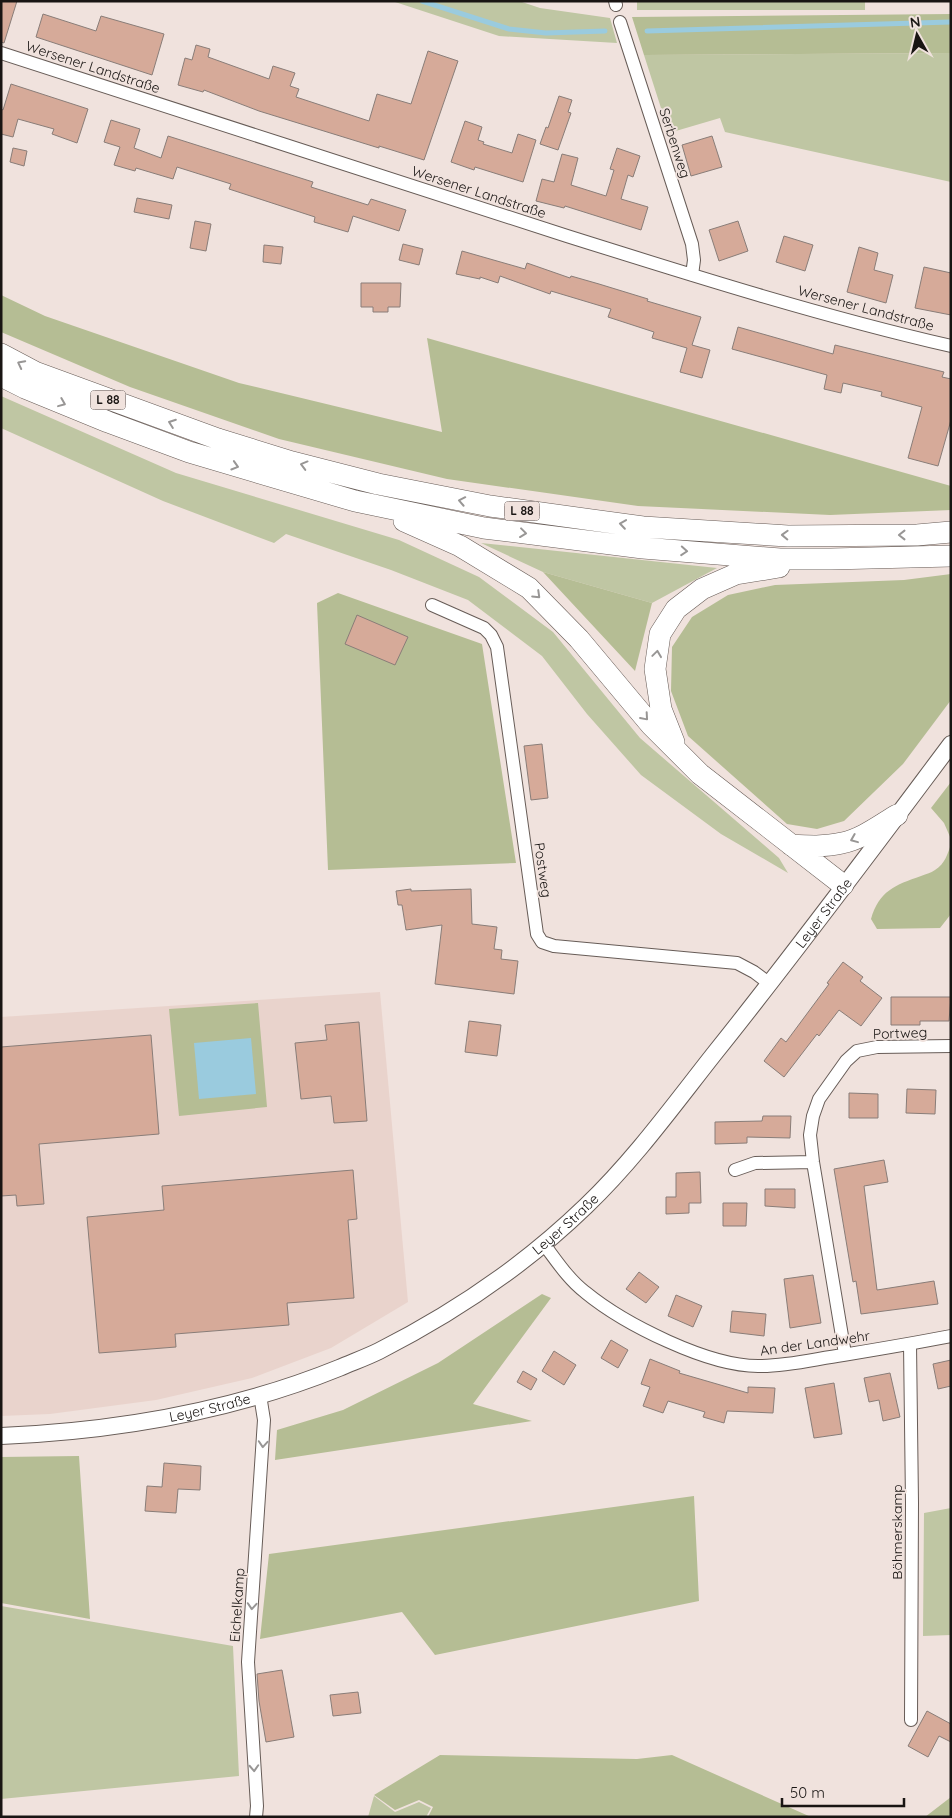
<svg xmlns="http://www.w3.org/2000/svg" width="952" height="1818" viewBox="0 0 952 1818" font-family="Quicksand,sans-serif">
	<rect width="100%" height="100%" fill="#f0e2dd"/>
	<path fill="#e9d3cc" d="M 380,992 L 408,1302 L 331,1348 L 252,1378 L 156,1400 L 50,1414 L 1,1416 L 1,1017 Z"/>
	<path fill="#bfc6a3" d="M 392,1 L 519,1 L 540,8 L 610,18 L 617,43 L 499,36 Z
		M 637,1 L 865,1 L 865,10 L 637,10 Z
		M 951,53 L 951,182 L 725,132 L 720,118 L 669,133 L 644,55 Z
		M 1,396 L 176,473 L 399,540 L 479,577 L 553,632 L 640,738 L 779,858 L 788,873 L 721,834 L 641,775 L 587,714 L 542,656 L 468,600 L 391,570 L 286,534 L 274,543 L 163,501 L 1,428 Z
		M 481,543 L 717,568 L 652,603 L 543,572 Z
		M 951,1508 L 951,1635 L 923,1636 L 924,1513 Z
		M 1,1606 L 233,1646 L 239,1776 L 1,1799 Z
		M 374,1796 L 395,1812 L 419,1802 L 431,1808 L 426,1817 L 368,1817 Z"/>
	<path fill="#b5bd94" d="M 951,14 L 951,53 L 644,55 L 632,17 Z
		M 1,295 L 45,316 L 239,383 L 442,432 L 427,338 L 951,486 L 951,510 L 830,515 L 638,506 L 447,479 L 279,439 L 130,387 L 1,332 Z
		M 543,572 L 652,603 L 635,671 Z
		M 951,574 L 951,700 L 903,764 L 844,821 L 817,829 L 787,824 L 688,736 L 671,691 L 672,647 L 692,617 L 728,595 L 775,585 L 904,580 Z
		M 338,593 L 482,644 L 516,863 L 328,870 L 317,603 Z
		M 951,782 L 951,839 L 944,823 L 931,808 Z
		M 951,844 L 951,914 L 940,928 L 877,929 L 871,919 C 879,891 895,885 921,876 C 925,874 931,873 935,870 C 945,864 948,853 951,844 Z
		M 258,1003 L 267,1107 L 179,1116 L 169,1009 Z
		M 542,1294 L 551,1298 L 473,1404 L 532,1421 L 275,1460 L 277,1430 L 343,1410 L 438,1363 Z
		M 79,1456 L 90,1619 L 1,1603 L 1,1457 Z
		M 694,1496 L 699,1601 L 435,1655 L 402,1612 L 260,1639 L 269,1554 Z
		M 440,1755 L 637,1759 L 672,1755 L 811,1817 L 428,1817 L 433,1807 L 419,1800 L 395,1810 L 374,1795 Z
		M 951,1797 L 951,1817 L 925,1817 Z"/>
	<path fill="#9acbde" d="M 251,1038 L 256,1094 L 199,1099 L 194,1043 Z"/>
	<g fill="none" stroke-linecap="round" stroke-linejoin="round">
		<path stroke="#9acbde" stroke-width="5" d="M 422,1 L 509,29 L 546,33 L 605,31
			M 647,31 L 951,22"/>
	</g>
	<path fill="#d6aa99" stroke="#897d78" d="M 1,1 L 17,1 L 4,43 L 1,42 Z
		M 43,14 L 96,31 L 101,16 L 164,34 L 152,75 L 36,37 Z
		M 196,45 L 210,49 L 208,57 L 269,79 L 273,66 L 295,73 L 290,86 L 299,89 L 296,97 L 369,121 L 377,94 L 411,104 L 428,51 L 458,61 L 424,160 L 379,146 L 379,148 L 259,111 L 204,90 L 203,92 L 178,85 L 185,58 L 192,60 Z
		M 11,84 L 88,109 L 77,143 L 52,134 L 54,129 L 18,119 L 13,137 L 1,134 L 1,109 L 3,110 Z
		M 559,96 L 572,100 L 568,112 L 571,113 L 558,150 L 540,144 L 546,127 L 548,128 Z
		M 111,120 L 140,129 L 134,148 L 161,158 L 168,136 L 313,182 L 311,187 L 368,205 L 371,199 L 406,210 L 399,231 L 353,216 L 348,232 L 314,222 L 315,217 L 229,189 L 231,184 L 177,167 L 173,179 L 136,168 L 135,171 L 114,165 L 120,147 L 104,142 Z
		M 465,121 L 482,127 L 478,140 L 484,142 L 483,144 L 512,153 L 518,134 L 536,140 L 523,182 L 475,167 L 474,170 L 451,162 Z
		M 712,136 L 722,167 L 691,176 L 682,145 Z
		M 13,148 L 27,151 L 24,166 L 10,162 Z
		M 617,148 L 640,156 L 633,177 L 628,175 L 621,199 L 648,207 L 641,230 L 565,206 L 564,208 L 536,201 L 542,179 L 554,182 L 562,154 L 578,158 L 571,185 L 606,196 L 614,170 L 610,169 Z
		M 137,198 L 172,205 L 169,219 L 134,212 Z
		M 195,221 L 211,224 L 206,251 L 190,248 Z
		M 738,221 L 748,251 L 719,261 L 709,230 Z
		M 784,236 L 813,245 L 805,271 L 776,262 Z
		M 403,244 L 423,249 L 419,265 L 399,260 Z
		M 264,245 L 283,247 L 281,264 L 263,262 Z
		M 859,247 L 878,253 L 874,270 L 893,275 L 886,303 L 847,292 Z
		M 462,251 L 525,269 L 527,263 L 570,278 L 571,276 L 599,284 L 648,299 L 647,301 L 701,317 L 692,345 L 710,350 L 702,378 L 680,372 L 687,348 L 652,338 L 654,332 L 608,317 L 611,309 L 551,291 L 550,294 L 500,276 L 498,283 L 480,277 L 480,279 L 456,274 Z
		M 924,267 L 951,273 L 951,315 L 915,308 Z
		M 361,283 L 401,283 L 400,307 L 388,307 L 388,312 L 373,312 L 373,307 L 361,307 Z
		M 738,327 L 833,354 L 835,345 L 944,372 L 942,377 L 951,379 L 951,420 L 938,466 L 908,458 L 922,407 L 881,396 L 882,392 L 843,383 L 841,393 L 824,389 L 827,375 L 732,349 Z
		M 357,615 L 408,637 L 395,665 L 345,644 Z
		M 542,744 L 548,798 L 531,800 L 524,746 Z
		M 411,889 L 411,891 L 471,889 L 472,924 L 497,927 L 494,949 L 502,950 L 501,959 L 518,961 L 514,994 L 435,984 L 442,925 L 406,930 L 402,905 L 398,905 L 396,891 Z
		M 843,962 L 863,977 L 860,981 L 882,998 L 861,1026 L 839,1010 L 819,1036 L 817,1034 L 784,1077 L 764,1061 L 781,1038 L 786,1042 L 829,984 L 827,983 Z
		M 891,997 L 951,997 L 949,1021 L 920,1021 L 920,1025 L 891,1025 Z
		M 469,1021 L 501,1025 L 497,1056 L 465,1052 Z
		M 359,1022 L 367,1121 L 334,1123 L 331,1096 L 301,1099 L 295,1043 L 327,1040 L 325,1025 Z
		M 151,1035 L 159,1134 L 39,1144 L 44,1204 L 17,1206 L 16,1195 L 1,1196 L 1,1047 Z
		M 907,1089 L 936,1090 L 935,1114 L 906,1113 Z
		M 849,1093 L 878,1094 L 878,1118 L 849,1118 Z
		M 763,1116 L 791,1116 L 790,1138 L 747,1137 L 747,1143 L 715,1144 L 715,1122 L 762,1121 Z
		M 884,1160 L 888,1182 L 864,1186 L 877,1290 L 934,1281 L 938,1304 L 861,1314 L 856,1281 L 853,1282 L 834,1169 Z
		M 353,1170 L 357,1219 L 348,1220 L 354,1298 L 287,1303 L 289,1325 L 175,1334 L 176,1347 L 99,1353 L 87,1217 L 164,1210 L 162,1186 Z
		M 700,1172 L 701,1203 L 689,1203 L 689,1213 L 666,1214 L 666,1197 L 676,1197 L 676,1173 Z
		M 765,1189 L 795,1189 L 795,1208 L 765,1206 Z
		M 723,1203 L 747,1203 L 746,1226 L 723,1226 Z
		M 639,1272 L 659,1287 L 646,1303 L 626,1289 Z
		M 813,1275 L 821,1323 L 790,1328 L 784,1279 Z
		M 676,1295 L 702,1306 L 693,1327 L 668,1316 Z
		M 732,1311 L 766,1314 L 764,1336 L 730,1332 Z
		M 611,1340 L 628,1350 L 618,1368 L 601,1358 Z
		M 554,1351 L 576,1365 L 564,1385 L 542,1371 Z
		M 650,1359 L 680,1371 L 679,1373 L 748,1393 L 748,1387 L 775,1388 L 773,1413 L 727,1411 L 724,1423 L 703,1417 L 705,1412 L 668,1401 L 663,1413 L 643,1406 L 650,1387 L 641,1384 Z
		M 951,1360 L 951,1386 L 938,1389 L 933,1364 Z
		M 523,1371 L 537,1379 L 531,1390 L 517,1382 Z
		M 890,1373 L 900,1417 L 883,1421 L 879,1400 L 869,1402 L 864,1378 Z
		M 834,1383 L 842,1434 L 814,1438 L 805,1388 Z
		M 164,1463 L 201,1466 L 200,1490 L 178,1489 L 176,1513 L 145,1511 L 147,1486 L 162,1487 Z
		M 282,1670 L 294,1737 L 266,1742 L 259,1701 L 257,1674 Z
		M 358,1692 L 361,1713 L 333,1716 L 330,1695 Z
		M 927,1711 L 951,1724 L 951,1742 L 939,1736 L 928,1757 L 908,1746 Z"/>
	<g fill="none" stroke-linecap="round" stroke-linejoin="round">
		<g stroke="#675c57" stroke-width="14">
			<path id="minor" d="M 615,1 L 616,5
				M 620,22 L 692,244 L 694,260 L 692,275
				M 1,53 C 190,113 378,176 567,236 C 694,276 821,316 951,346
				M 432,605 L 484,628 L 491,635 L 497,647 L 537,934 L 542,942 L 554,946 L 737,963 L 754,972 L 770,984
				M 735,1170 L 755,1163 L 813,1162
				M 543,1243 C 556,1260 568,1279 585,1292 C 624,1324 709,1367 760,1366 C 788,1366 815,1359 843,1355 C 879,1349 915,1343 951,1336
				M 910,1344 L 912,1503 L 911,1720
				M 845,1354 L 813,1162 L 810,1135 L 813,1116 L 819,1099 L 846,1061 L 857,1051 L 877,1047 L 951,1046
				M 256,1817 L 257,1806 L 248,1662 L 264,1420 L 260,1395"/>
		</g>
		<g stroke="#675c57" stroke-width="18">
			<g id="tertiary">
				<path id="s1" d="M 1,1436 C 116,1431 233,1411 339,1368 C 353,1362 367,1357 379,1351 C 454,1313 526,1264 586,1206 C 634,1160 673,1106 714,1054 C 795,953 873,848 951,744"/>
			</g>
		</g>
		<g stroke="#675c57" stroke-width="22">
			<path id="trunk" d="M 1,354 L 35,372 L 218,439 L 292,462 L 378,484 L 490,506 L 643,527 L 788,536 L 917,535 L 951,532
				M 1,376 L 25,388 L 108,422 L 189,452 L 355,501 L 484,528 L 643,548 L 780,559 L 831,559 L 951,556
				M 404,521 L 460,546 L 529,588 L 579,639 L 651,725 L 700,774 L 843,885
				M 674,742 L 661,709 L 655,669 L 660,634 L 676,609 L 702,589 L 736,574 L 779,567
				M 791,845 C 808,846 825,847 842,843 C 862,839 880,825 897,815"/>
		</g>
		<use href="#minor" stroke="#fff" stroke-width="12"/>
		<use href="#tertiary" stroke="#fff" stroke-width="16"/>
		<use href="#trunk" stroke="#fff" stroke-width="21"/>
	</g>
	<defs><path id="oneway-chevron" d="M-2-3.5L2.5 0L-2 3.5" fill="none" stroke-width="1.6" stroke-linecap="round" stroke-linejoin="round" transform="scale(1.25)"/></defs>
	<g stroke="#989695">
		<use href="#oneway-chevron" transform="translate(21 364) rotate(-153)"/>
		<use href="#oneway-chevron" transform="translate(62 403) rotate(22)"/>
		<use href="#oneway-chevron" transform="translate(172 423) rotate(-160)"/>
		<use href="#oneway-chevron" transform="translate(304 465) rotate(-165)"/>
		<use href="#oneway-chevron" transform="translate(235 466) rotate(17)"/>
		<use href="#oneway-chevron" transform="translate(462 501) rotate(-169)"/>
		<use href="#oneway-chevron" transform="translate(623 524) rotate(-172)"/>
		<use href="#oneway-chevron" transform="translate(523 533) rotate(7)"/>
		<use href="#oneway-chevron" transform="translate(785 535) rotate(-178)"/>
		<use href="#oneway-chevron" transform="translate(902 535) rotate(180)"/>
		<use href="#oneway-chevron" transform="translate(684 551) rotate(4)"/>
		<use href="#oneway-chevron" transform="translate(537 595) rotate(44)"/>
		<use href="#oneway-chevron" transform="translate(657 654) rotate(-82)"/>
		<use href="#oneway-chevron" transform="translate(645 717) rotate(49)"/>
		<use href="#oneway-chevron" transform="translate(854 839) rotate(158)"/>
		<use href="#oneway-chevron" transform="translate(263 1444) rotate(94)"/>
		<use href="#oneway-chevron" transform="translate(252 1606) rotate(94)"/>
		<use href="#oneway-chevron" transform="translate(254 1768) rotate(87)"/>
	</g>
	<g text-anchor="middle" stroke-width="4" stroke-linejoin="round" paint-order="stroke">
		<g fill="#f0e2dd" stroke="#5a5250" stroke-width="1">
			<rect x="90.5" y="390.5" width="35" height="19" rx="4"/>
			<rect x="504.5" y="501.5" width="35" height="19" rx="4"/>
		</g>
		<g font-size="12" font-weight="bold" fill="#191513">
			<text x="108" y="404">L 88</text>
			<text x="522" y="515">L 88</text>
		</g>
		<g font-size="14" fill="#191513" stroke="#f0e2dd">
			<text transform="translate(93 67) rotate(18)" y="5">Wersener Landstraße</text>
			<text transform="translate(675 143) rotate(72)" y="5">Serbenweg</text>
			<text transform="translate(479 192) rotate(18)" y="5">Wersener Landstraße</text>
			<text transform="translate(866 308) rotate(15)" y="5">Wersener Landstraße</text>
			<text transform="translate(543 870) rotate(82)" y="5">Postweg</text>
			<text dy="5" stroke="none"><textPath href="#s1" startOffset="1021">Leyer Straße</textPath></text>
			<text transform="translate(900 1033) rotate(-2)" y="5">Portweg</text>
			<text dy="5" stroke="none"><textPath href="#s1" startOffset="616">Leyer Straße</textPath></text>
			<text transform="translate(815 1343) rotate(-8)" y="5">An der Landwehr</text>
			<text dy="5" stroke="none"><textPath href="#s1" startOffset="211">Leyer Straße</textPath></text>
			<text transform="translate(897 1532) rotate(-90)" y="5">Böhmerskamp</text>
			<text transform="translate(237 1605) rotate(-86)" y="5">Eichelkamp</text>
		</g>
	</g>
	<rect width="952" height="1818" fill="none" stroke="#191513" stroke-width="5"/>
	<g transform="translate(917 35) rotate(352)" stroke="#f0e2dd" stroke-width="4" paint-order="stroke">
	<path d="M0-4L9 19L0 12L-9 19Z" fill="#191513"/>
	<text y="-8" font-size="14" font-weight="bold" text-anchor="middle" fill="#191513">N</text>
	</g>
	<path d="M782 1798v8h122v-8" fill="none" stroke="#191513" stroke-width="2.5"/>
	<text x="790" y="1798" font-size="15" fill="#191513" stroke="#f0e2dd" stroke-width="4" paint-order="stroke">50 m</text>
</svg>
